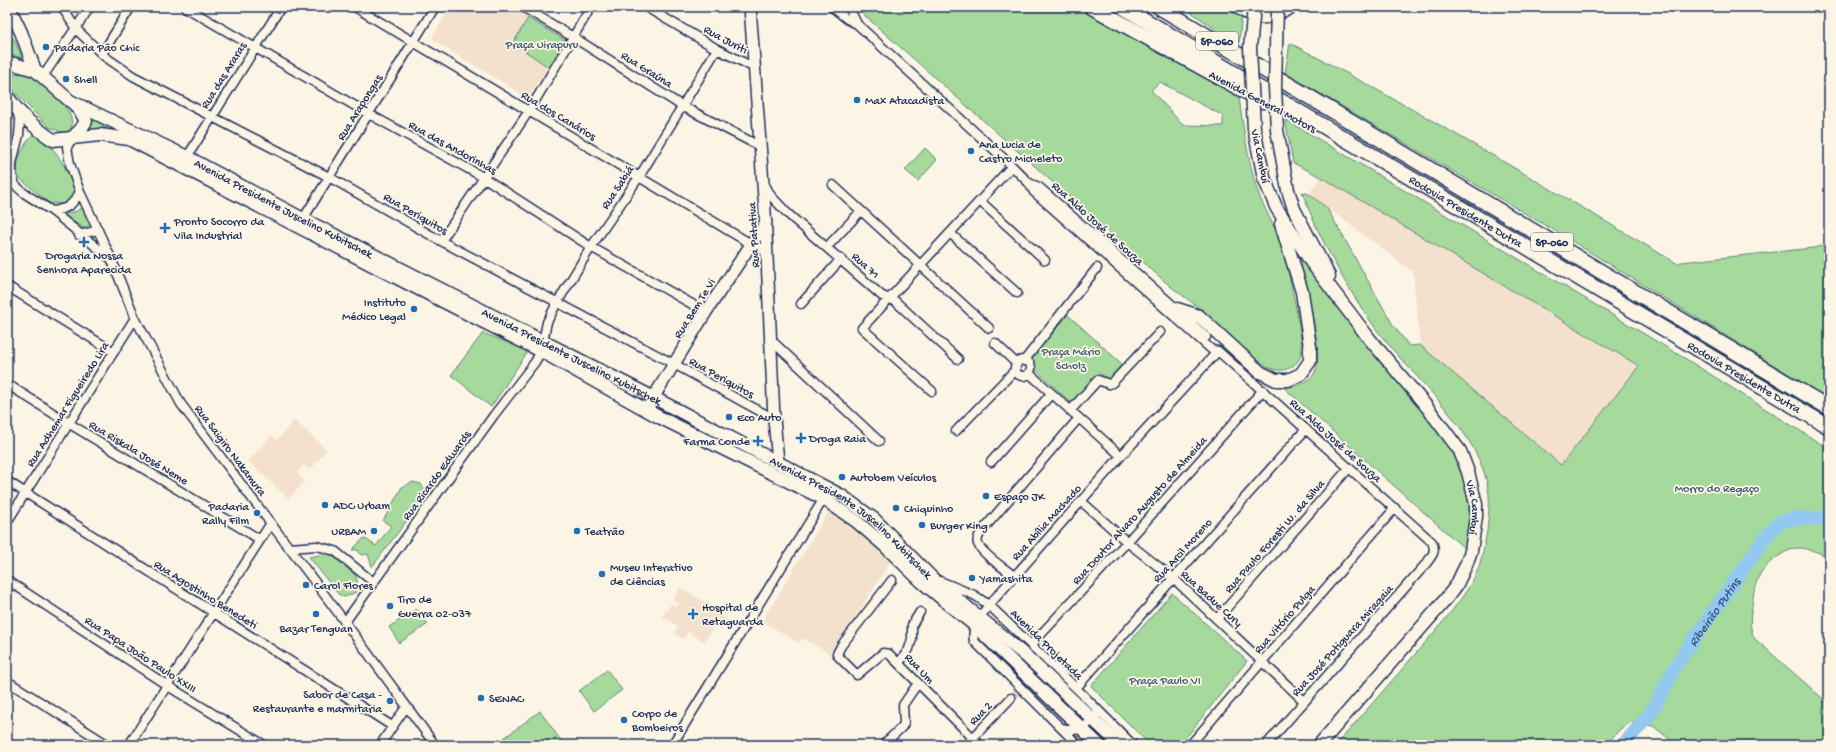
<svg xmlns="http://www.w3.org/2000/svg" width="1836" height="752" viewBox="0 0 1836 752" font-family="'Gochi Hand',sans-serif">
	<rect width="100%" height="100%" fill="#fcf5e5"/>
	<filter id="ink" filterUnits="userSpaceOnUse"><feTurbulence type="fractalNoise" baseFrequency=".025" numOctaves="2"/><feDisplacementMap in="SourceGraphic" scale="8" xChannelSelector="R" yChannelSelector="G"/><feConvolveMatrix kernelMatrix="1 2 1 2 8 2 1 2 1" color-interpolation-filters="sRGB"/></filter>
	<g filter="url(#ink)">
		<path fill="#f4e1cd" d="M 450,7 L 514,7 L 567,39 L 528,98 L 434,41 L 433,36 Z
			M 1321,177 L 1639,366 L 1561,465 L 1420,345 L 1413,272 L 1309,194 Z
			M 294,420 L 327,450 L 310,470 L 304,465 L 297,473 L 305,481 L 289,499 L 248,461 L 272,435 L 277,440 Z
			M 833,509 L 894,556 L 832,655 L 802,638 L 799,643 L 762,621 L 829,511 Z
			M 680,587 L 723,613 L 721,616 L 727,619 L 722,628 L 715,624 L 704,642 L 688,632 L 683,639 L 674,633 L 678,626 L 662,617 L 671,604 L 677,607 L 678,604 L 673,600 Z"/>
		<path fill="#a5da9c" stroke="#60847d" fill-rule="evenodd" d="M 859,7 L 1075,7 L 1239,97 C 1243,128 1248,159 1257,189 C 1263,208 1275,225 1281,244 C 1286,261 1305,340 1301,354 C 1299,365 1286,372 1276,370 C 1255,365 1213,319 1194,304 C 1186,298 1178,292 1170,286 L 864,15 ZM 1160,82 L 1223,116 L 1223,126 L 1183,125 L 1151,90 Z
			M 1184,7 L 1234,7 L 1242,12 L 1239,43 L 1232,41 Z
			M 528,18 L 568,42 L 550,68 L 513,43 Z
			M 9,38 L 14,39 L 22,58 L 7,53 Z
			M 1290,43 C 1422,112 1550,189 1678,264 L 1681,262 L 1813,248 L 1829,244 L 1829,399 L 1562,235 L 1285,73 Z
			M 25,73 C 40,80 87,116 67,134 L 49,127 L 16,94 L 10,84 L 14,74 Z
			M 91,114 L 117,126 L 99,128 L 90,132 L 92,125 Z
			M 1285,119 L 1686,359 L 1829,449 L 1829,558 C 1821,553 1810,549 1800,548 C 1789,547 1768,562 1762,571 C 1755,581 1753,595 1752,606 C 1750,617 1749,630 1755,639 L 1829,704 L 1829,745 L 1677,745 L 1653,726 L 1632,722 L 1620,729 L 1606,745 L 1336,745 C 1363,714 1390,683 1417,652 C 1436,630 1457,607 1472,582 C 1481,566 1484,548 1487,531 C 1488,519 1490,506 1489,494 C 1482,431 1412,378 1376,329 C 1346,287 1320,241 1302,192 L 1309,194 L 1327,208 L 1393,325 L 1409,346 L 1420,345 L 1561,465 L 1639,366 L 1321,177 L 1293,163 Z
			M 34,133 C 56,145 66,169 76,190 L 67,204 L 49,203 L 18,177 C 14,162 24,144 34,133 Z
			M 925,148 L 937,160 L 918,181 L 905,170 Z
			M 84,204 L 94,223 L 84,228 L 62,215 L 77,211 Z
			M 1298,253 L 1347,311 L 1456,452 L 1472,503 L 1471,526 L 1465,549 L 1283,387 C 1294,388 1310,383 1315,372 C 1325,351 1303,278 1298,253 Z
			M 1068,315 L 1122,364 L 1108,380 L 1098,372 L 1071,403 L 1028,362 Z
			M 483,333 L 528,351 L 491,407 L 451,375 Z
			M 413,482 L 421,484 L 424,489 L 423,499 L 372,567 L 368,554 L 361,555 L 358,550 L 352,550 L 364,538 L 376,546 L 391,526 L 383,521 L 402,487 Z
			M 329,553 L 356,576 L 358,585 L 356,592 L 345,597 L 338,594 L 309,557 Z
			M 1172,593 L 1247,661 L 1180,745 L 1150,745 L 1091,686 Z
			M 416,609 L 428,624 L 399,643 L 389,627 Z
			M 607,670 L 622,690 L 594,711 L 579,691 Z
			M 540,711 L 564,745 L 508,745 L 504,738 Z"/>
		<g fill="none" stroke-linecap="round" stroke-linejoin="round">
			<path stroke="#93c8f0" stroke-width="14" id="s1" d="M 1623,745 L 1651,713 L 1678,662 L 1765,538 L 1779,522 L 1798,518 L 1829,519"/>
			<path stroke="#cfcdca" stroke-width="8" stroke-dasharray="8 4" stroke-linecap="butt" d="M 1011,698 L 1018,692"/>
			<g stroke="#1b2f5e" stroke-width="11">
				<path id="minor" d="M 62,7 L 76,29 L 104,56 L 133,76 L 329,177 L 441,241 L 674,364 L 774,419
					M 185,7 L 369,114 L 483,177 L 591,247 L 706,312
					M 355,7 L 751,244 L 767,252
					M 523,7 L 573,37 L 682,106 L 761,147
					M 646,7 L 717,49 L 753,67
					M 832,7 L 847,19 L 857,24 L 849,7
					M 857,24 L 1012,166 L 1029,183 L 1034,192 L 1212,350 L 1218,351 L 1432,542 C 1437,552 1431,557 1425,565 L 1266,745
					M 102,54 L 129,10
					M 42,78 L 90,7
					M 17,111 L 20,122 L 19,135 L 12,163 L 12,175 L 15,185 L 24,193 L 52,211 L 110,258
					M 72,138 L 67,147 L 70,164 L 80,192 L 111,258 L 135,318 L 181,404 L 345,622 L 435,745
					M 187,157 L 281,7
					M 764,183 L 771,196 L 788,214 L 882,296 L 895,301 L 958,359
					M 1029,183 L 1039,187 L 1177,309 L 1206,337
					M 833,185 L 989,328
					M 980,201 L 1045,260
					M 52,211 C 67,209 72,206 80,192
					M 303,219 L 435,7
					M 950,233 L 1017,293
					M 79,235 L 98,230
					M 441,241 L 529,111 L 591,7
					M 827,247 L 861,211
					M 7,286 L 114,352
					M 801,304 L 841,259
					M 771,340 L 879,441
					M 995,343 L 1017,364
					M1015 368a8 8 0 1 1 16 0a8 8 0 1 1-16 0Z
					M 1024,361 L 1097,268
					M 1029,373 L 1121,456
					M 7,384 L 70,424 L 259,539
					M 932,391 L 862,328 L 1012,166
					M 1070,411 L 1098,380 L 1109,384 L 1112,383 L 1160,332
					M 956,431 L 1016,369
					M 991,462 L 1051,394
					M 7,481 L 392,726
					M 1081,501 L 1127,542 L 1173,578 L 1304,701
					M 7,522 L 135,318
					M 289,548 L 317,546 L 335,551 L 373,582
					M 1014,576 C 1004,568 983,555 978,544 C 976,539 979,536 981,532 L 1078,419
					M 7,580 L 168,686 L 264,745
					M 892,580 L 841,646 L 837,654 L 839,657 L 857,675 L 883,653 L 889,654 L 980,745
					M 940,581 L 974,595 L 989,605 L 1076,688 L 1133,745
					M 1217,619 L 1349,468
					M 345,622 L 494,415 L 535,362 L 541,351 L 547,322 L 557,303 L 591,247 L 639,177 L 717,49
					M 1031,645 L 1127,542 L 1263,390
					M 899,663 L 909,649 L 912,639 L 912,625 L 920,612
					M 7,681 L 108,745
					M 1076,688 L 1306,429
					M 1061,728 L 1073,730 L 1083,729 L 1095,716
					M 885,743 L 902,727 L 904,723 L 903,705 L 918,683
					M 129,745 L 271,523
					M 380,745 L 406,707
					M 672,745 L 826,495
					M 966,745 L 1011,698
					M 1078,745 L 974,641 C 971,625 980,617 989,605 L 1121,456 L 1218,351
					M 1190,745 L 1395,508"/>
			</g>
			<g stroke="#1b2f5e" stroke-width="14">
				<path id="secondary" d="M 750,7 L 765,211 L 774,419 L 778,462
					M 647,410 L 653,398 L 706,312 L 766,222"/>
			</g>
			<g stroke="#1b2f5e" stroke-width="15">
				<g id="primary">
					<path id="s2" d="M 9,7 L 21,32 L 35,70 L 70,101 L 187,157 L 303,219 L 662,402 L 842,496 L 874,519 L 932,578 L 1027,657 L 1120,745"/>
					<path d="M 7,62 L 35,70"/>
					<path d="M 7,96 C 20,115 34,127 53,140 L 100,135 L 129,139 L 409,284 L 541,351 L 657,416 L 824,499 L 856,521 L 884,545 L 922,582 L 974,625 L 1099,745"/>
					<path d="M 72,138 L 81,129 L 86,121 L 82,114 L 74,104"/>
					<path id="s3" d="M 1264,178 L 1276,207 L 1311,262 L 1368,337 L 1427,407 L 1460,451 L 1468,472 L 1476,504 L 1476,517 L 1471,551 L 1466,565 L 1456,586 L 1441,605 L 1319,745"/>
					<path d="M 1288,190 L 1294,209 L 1329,276"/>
					<path d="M 1177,309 L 1199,316 L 1260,372 L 1276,380 L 1288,380 L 1301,374 L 1310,361 L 1310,347 L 1302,292 L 1281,224"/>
				</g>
			</g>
			<g stroke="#1b2f5e" stroke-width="17">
				<g id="motorway">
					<path d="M 1092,7 L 1263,101"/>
					<path id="s4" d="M 1123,7 L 1829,427"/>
					<path d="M 1159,7 L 1829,408"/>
					<path d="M 1239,7 C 1259,21 1269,18 1290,7"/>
				</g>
			</g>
			<use href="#minor" stroke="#fcf5e5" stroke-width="8"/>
			<use href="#secondary" stroke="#fcf5e5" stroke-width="11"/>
			<use href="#primary" stroke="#fcf5e5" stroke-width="12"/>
			<use href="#motorway" stroke="#fcf5e5" stroke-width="14"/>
			<g stroke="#1b2f5e" stroke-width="15" stroke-linecap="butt">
				<path id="primary-bridge" d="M 1254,7 L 1250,48 L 1254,129 L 1264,178
					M 1277,7 L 1275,87 L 1277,130 L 1288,190"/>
			</g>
			<use href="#primary-bridge" stroke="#fcf5e5" stroke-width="12"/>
		</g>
	</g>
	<g fill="#1f6fb2" stroke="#fcf5e5" stroke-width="1.5">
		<circle cx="46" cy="47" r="4"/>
		<circle cx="66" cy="79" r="4"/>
		<circle cx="857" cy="100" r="4"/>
		<circle cx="971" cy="151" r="4"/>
		<path d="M163 222h4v4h4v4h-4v4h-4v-4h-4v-4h4z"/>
		<path d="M82 236h4v4h4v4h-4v4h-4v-4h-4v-4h4z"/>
		<circle cx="414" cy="309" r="4"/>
		<circle cx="729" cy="417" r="4"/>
		<path d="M799 432h4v4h4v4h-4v4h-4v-4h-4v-4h4z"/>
		<path d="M756 435h4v4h4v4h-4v4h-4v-4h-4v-4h4z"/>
		<circle cx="842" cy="477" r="4"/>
		<circle cx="986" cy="496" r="4"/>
		<circle cx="325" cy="505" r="4"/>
		<circle cx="896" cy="508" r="4"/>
		<circle cx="257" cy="513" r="4"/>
		<circle cx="922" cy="525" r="4"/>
		<circle cx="374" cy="531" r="4"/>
		<circle cx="577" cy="531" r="4"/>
		<circle cx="602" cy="574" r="4"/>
		<circle cx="972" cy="578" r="4"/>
		<circle cx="306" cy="585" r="4"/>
		<circle cx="390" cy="606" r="4"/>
		<circle cx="316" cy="614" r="4"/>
		<path d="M691 608h4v4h4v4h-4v4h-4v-4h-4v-4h4z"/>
		<circle cx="481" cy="698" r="4"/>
		<circle cx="390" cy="701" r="4"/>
		<circle cx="624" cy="720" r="4"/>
	</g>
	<g text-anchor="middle" stroke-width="3.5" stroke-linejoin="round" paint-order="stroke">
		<g fill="#fcf5e5" stroke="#5e6a86" stroke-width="1">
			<rect x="1196" y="32" width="42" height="18" rx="3"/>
			<rect x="1531" y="233" width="42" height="18" rx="3"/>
		</g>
		<g font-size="11" font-weight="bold" fill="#1b2f5e">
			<text x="1217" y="45">SP-060</text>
			<text x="1552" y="246">SP-060</text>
		</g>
		<g font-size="12" fill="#1b2f5e" stroke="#fcf5e5">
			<text transform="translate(726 39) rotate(28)" y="4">Rua Juriti</text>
			<text transform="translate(647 69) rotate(32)" y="4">Rua Graúna</text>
			<text transform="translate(223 75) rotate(-58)" y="4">Rua das Araras</text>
			<text transform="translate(1263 101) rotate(28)" y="4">Avenida General Motors</text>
			<text transform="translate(359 107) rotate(-58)" y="4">Rua Arapongas</text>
			<text transform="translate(559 115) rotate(31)" y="4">Rua dos Canários</text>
			<text transform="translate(453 147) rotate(29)" y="4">Rua das Andorinhas</text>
			<text transform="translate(1261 156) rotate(78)" y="4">Via Cambuí</text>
			<text transform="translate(617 187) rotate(-56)" y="4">Rua Sabiá</text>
			<text dy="4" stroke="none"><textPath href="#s2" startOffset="354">Avenida Presidente Juscelino Kubitschek</textPath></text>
			<text dy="4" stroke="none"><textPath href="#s4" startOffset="399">Rodovia Presidente Dutra</textPath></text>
			<text transform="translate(416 213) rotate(30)" y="4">Rua Periquitos</text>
			<text transform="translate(1098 223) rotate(42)" y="4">Rua Aldo José de Souza</text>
			<text transform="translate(753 235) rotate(-93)" y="4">Rua Patativa</text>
			<text transform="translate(866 265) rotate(42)" y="4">Rua 71</text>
			<text transform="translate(694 308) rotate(-58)" y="4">Rua Bem Te Vi</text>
			<text dy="4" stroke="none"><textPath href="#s2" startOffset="678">Avenida Presidente Juscelino Kubitschek</textPath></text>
			<text transform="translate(722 377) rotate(29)" y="4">Rua Periquitos</text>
			<text dy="4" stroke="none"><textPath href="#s4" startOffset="723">Rodovia Presidente Dutra</textPath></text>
			<text transform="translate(67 404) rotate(-58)" y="4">Rua Adhemar Figueiredo Lira</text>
			<text transform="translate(1336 440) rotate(42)" y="4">Rua Aldo José de Souza</text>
			<text transform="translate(231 450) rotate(53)" y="4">Rua Saigiro Nakamura</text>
			<text transform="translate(139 452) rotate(31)" y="4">Rua Riskala José Neme</text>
			<text transform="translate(436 475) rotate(-54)" y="4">Rua Ricardo Edwards</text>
			<text dy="4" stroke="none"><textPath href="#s3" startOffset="396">Via Cambuí</textPath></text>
			<text transform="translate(1139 510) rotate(-48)" y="4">Rua Doutor Alvaro Augusto de Almeida</text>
			<text dy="4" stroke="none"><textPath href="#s2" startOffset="1002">Avenida Presidente Juscelino Kubitschek</textPath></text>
			<text transform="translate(1046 522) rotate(-48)" y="4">Rua Abília Machado</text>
			<text transform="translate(1274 536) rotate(-49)" y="4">Rua Paulo Foresti W. da Silva</text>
			<text transform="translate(1182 550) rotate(-48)" y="4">Rua Arcil Moreno</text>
			<text transform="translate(206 594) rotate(32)" y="4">Rua Agostinho Benedeti</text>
			<text transform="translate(1212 598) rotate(42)" y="4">Rua Badue Cury</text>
			<text transform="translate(1284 619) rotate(-49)" y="4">Rua Vitório Pulga</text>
			<text transform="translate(1342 640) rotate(-48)" y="4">Rua José Potiguara Miragaia</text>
			<text transform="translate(1047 644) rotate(44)" y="4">Avenida Projetada</text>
			<text transform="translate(141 654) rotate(33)" y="4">Rua Papa João Paulo XXIII</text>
			<text transform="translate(920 668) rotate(46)" y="4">Rua Um</text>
			<text transform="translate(980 713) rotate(-46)" y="4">Rua 2</text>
		</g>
		<g font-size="12" fill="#3e5a6e" stroke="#fcf5e5">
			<text x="542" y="48">Praça Uirapuru</text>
			<text x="1071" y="355">Praça Mário<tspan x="1071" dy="14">Scholz</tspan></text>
			<text x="1717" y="492">Morro do Regaço</text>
			<text x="1165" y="684">Praça Paulo VI</text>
		</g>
		<g font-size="12" fill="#1b2f5e" stroke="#fcf5e5" text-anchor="start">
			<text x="54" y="51">Padaria Pão Chic</text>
			<text x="74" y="83">Shell</text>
			<text x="865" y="104">Max Atacadista</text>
			<text x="979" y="148">Ana Lucia de<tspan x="979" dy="14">Castro Micheleto</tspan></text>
			<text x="174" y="225">Pronto Socorro da<tspan x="174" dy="14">Vila Industrial</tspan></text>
			<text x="84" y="259" text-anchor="middle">Drogaria Nossa<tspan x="84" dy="14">Senhora Aparecida</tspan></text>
			<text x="406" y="306" text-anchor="end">Instituto<tspan x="406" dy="14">Médico Legal</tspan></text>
			<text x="737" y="421">Eco Auto</text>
			<text x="809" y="442">Droga Raia</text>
			<text x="750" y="445" text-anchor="end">Farma Conde</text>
			<text x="850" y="481">Autobem Veículos</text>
			<text x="994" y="500">Espaço JK</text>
			<text x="333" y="509">ADC Urbam</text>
			<text x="249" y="510" text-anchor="end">Padaria<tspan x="249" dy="14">Rally Film</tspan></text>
			<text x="904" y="512">Chiquinho</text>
			<text x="930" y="529">Burger King</text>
			<text x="366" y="535" text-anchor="end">URBAM</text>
			<text x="585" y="535">Teatrão</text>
			<text x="610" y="571">Museu Interativo<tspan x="610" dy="14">de Ciências</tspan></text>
			<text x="980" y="582">Yamashita</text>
			<text x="314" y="589">Carol Flores</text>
			<text x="398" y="603">Tiro de<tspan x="398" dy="14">Guerra 02-037</tspan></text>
			<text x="702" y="611">Hospital de<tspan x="702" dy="14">Retaguarda</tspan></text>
			<text x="316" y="632" text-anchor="middle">Bazar Tenguan</text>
			<text x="382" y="698" text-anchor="end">Sabor de Casa -<tspan x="382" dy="14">Restaurante e marmitaria</tspan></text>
			<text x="489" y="702">SENAC</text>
			<text x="632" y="717">Corpo de<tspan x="632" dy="14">Bombeiros</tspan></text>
		</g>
		<g font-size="13" font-style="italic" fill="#395582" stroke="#fcf5e5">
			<text dy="5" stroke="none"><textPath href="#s1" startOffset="162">Ribeirão Putins</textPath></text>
		</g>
	</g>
	<rect width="1836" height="752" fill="none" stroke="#fcf5e5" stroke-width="24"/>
	<rect x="12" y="12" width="1812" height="728" fill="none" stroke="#1b2f5e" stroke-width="1.5" filter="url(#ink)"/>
</svg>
